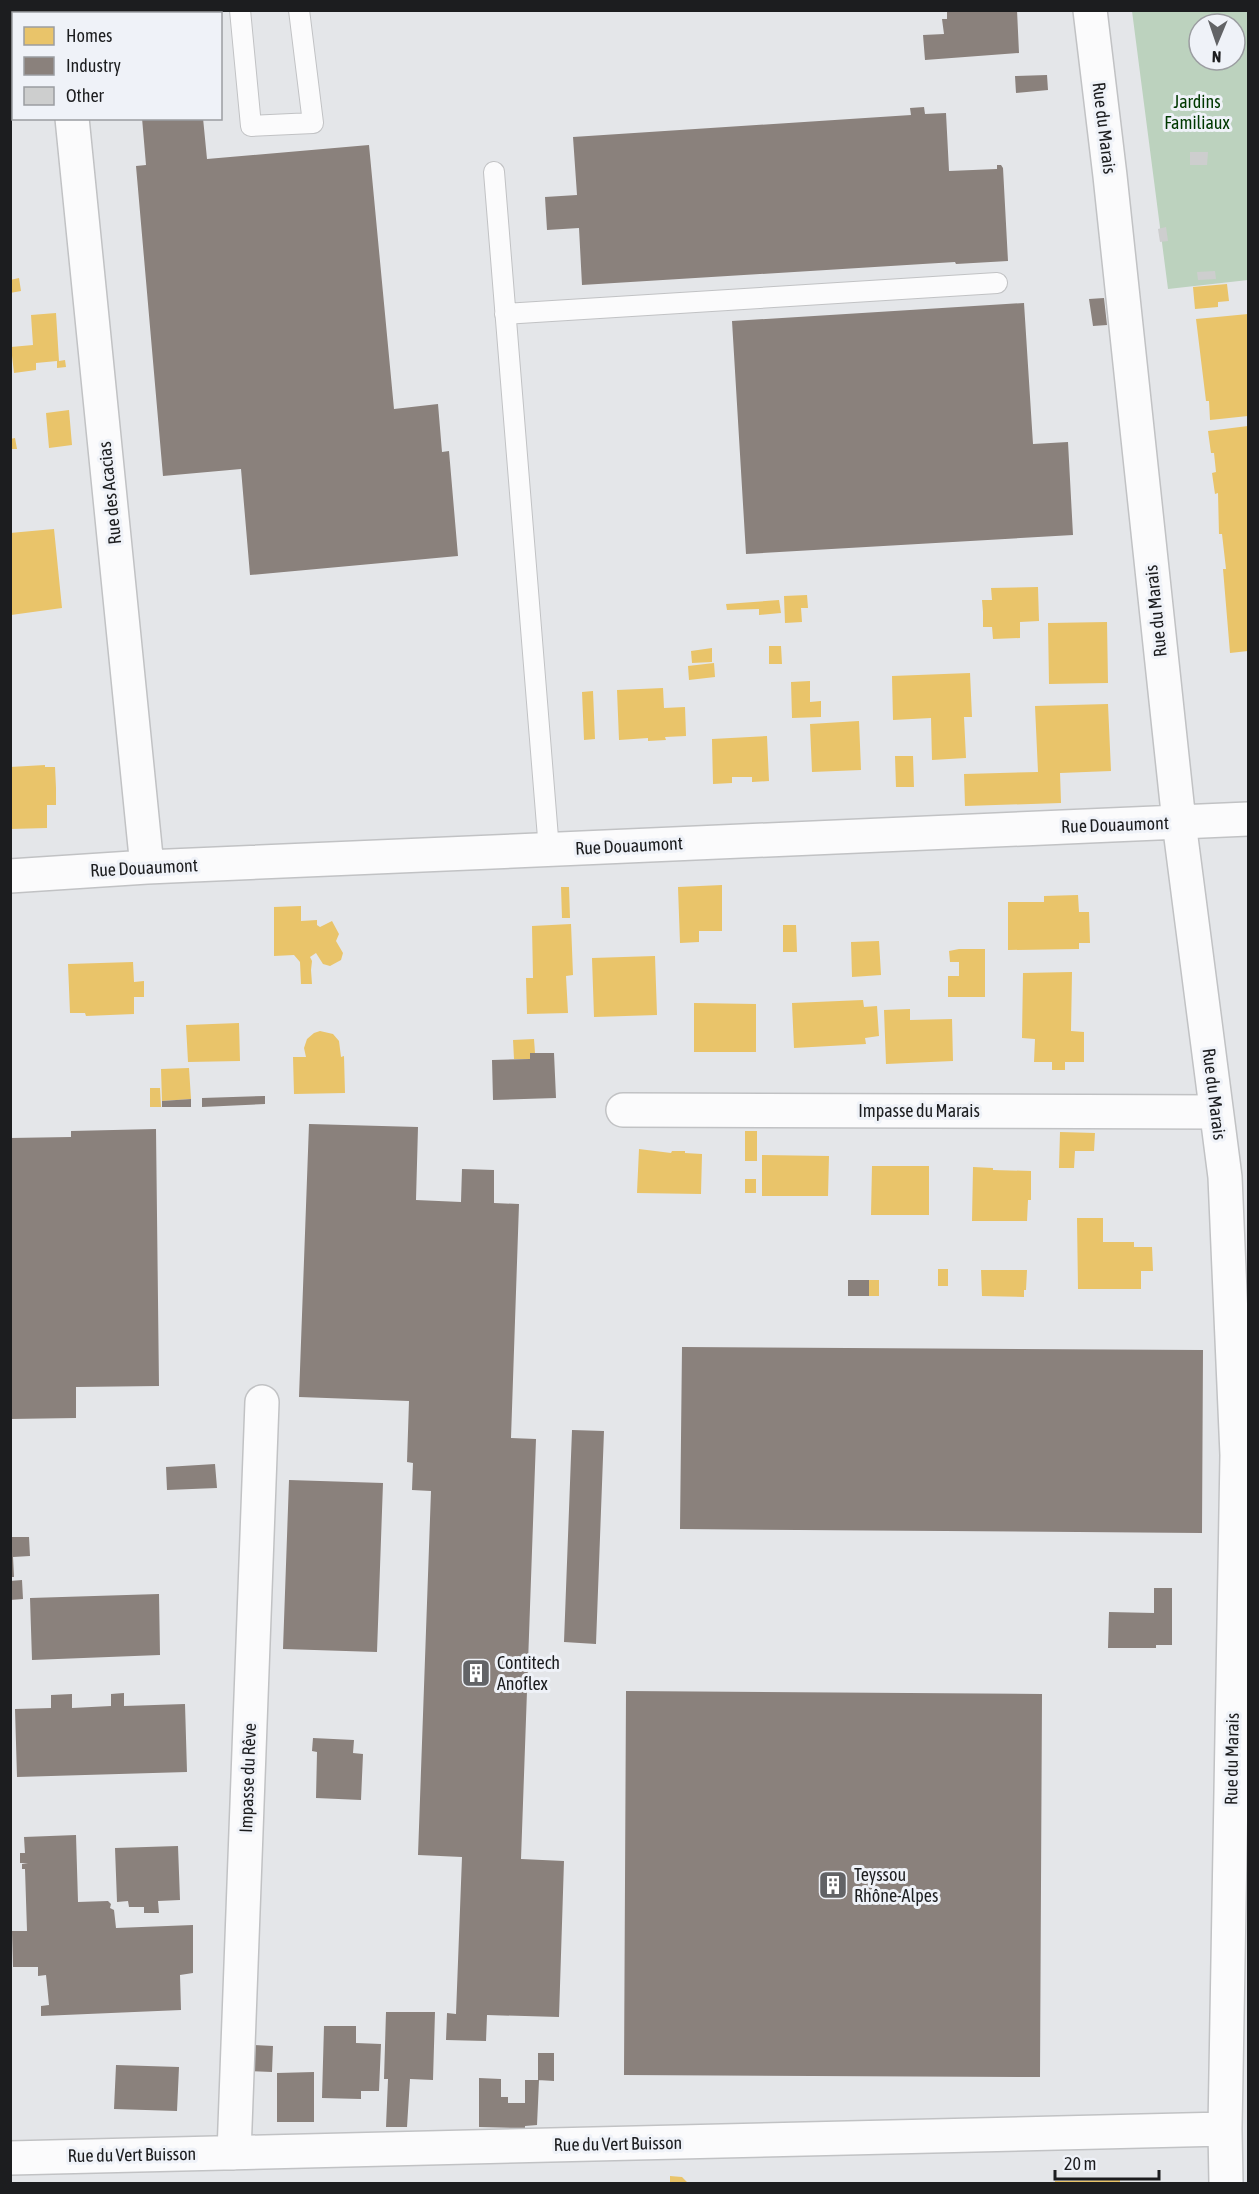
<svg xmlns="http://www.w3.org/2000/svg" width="1259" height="2194" viewBox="0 0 1259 2194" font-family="'Asap Condensed',sans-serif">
	<rect width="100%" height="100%" fill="#e4e6e9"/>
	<path fill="#bcd2be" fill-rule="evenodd" d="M 1132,11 L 1248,11 L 1248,280 L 1168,289 ZM 1199,24 L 1235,24 L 1235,60 L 1199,60 Z"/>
	<path fill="#e9c46a" d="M 19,278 L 21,291 L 10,293 L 10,280 Z
		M 1227,284 L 1229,301 L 1218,302 L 1218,307 L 1195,309 L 1193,287 Z
		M 56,313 L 59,361 L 65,360 L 66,367 L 57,368 L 57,361 L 36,363 L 36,370 L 14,373 L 11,347 L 33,345 L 31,315 Z
		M 1248,314 L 1248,416 L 1210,420 L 1209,401 L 1206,401 L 1196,319 Z
		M 69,410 L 72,445 L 49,448 L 46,413 Z
		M 1248,426 L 1248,651 L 1230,653 L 1223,569 L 1226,569 L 1222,534 L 1219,534 L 1218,493 L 1215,494 L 1212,473 L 1216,472 L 1214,453 L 1211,453 L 1208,431 Z
		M 15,438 L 17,449 L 10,449 L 10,439 Z
		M 54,529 L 62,608 L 11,615 L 10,533 Z
		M 1038,587 L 1039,621 L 1020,622 L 1020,638 L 993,639 L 992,627 L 983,627 L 983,612 L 982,600 L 992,600 L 991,588 Z
		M 807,595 L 808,608 L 801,608 L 802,622 L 785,623 L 784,596 Z
		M 779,600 L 781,613 L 759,615 L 759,609 L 727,610 L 726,604 Z
		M 1107,622 L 1108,683 L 1049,684 L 1048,623 Z
		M 769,646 L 781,646 L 782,664 L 769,664 Z
		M 712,648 L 712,662 L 692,663 L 691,651 Z
		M 714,663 L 715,677 L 689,680 L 688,666 Z
		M 970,673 L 972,717 L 964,717 L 966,758 L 932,760 L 931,718 L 893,720 L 892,676 Z
		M 810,681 L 810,702 L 821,701 L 821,717 L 792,718 L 791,682 Z
		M 663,688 L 664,708 L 685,707 L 686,736 L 665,737 L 666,740 L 648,741 L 648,738 L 619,740 L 617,690 Z
		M 593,691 L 595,739 L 584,740 L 582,692 Z
		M 1108,704 L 1111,771 L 1060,773 L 1061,803 L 965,806 L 964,774 L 1038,772 L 1035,706 Z
		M 859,721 L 861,770 L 812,772 L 810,724 Z
		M 767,736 L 769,781 L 752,782 L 752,777 L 732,777 L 732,783 L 713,784 L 712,739 Z
		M 895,756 L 913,756 L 914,787 L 896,787 Z
		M 45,765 L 45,767 L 55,767 L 56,788 L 56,805 L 47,805 L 47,828 L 10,829 L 10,767 Z
		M 722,885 L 722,931 L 699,931 L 699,942 L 680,943 L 678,887 Z
		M 561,887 L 569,887 L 570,918 L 562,918 Z
		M 1078,895 L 1079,912 L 1089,912 L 1090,943 L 1079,943 L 1079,949 L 1008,950 L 1008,902 L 1044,902 L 1044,896 Z
		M 301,906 L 301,921 L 317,920 L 317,925 L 320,927 L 332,921 L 339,934 L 336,941 L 343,953 L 341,960 L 330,966 L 323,964 L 316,953 L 310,957 L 312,961 L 311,970 L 312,984 L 301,984 L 300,962 L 294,955 L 274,956 L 274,907 Z
		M 571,924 L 573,975 L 566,976 L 568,1013 L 527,1014 L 526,978 L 533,978 L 532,926 Z
		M 783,925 L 796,925 L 797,952 L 783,952 Z
		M 879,941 L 881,975 L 852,977 L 851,942 Z
		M 959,949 L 985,949 L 985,997 L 948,997 L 948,976 L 959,976 L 959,962 L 950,962 L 949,951 Z
		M 655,956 L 657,1015 L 594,1017 L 592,958 Z
		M 133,962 L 134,982 L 144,981 L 144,997 L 134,997 L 134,1014 L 86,1016 L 85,1013 L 70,1013 L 68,964 Z
		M 1072,972 L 1071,1031 L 1084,1032 L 1084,1062 L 1065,1062 L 1065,1070 L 1052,1070 L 1052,1062 L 1034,1062 L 1035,1039 L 1022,1038 L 1023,973 Z
		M 863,1000 L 864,1007 L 877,1006 L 879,1036 L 865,1038 L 866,1044 L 794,1048 L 792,1003 Z
		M 694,1003 L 756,1004 L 756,1052 L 694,1052 Z
		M 910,1009 L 910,1020 L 952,1019 L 953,1061 L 886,1064 L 884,1010 Z
		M 239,1023 L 240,1061 L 188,1062 L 186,1025 Z
		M 320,1031 L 333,1034 L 339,1041 L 341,1057 L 344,1056 L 345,1093 L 294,1094 L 293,1057 L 306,1057 L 304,1048 L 307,1039 L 314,1033 Z
		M 534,1039 L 535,1053 L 530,1053 L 530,1059 L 514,1059 L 513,1040 Z
		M 189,1068 L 191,1099 L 162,1101 L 161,1069 Z
		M 150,1088 L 160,1088 L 161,1107 L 150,1107 Z
		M 745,1131 L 757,1131 L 757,1161 L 745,1161 Z
		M 1060,1132 L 1095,1133 L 1094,1151 L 1075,1151 L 1074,1168 L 1059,1168 Z
		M 639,1149 L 671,1153 L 672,1151 L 685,1151 L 685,1153 L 702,1154 L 701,1194 L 637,1193 Z
		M 762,1155 L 829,1156 L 828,1196 L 762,1196 Z
		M 872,1166 L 929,1166 L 929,1215 L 871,1215 Z
		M 973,1167 L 993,1168 L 993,1170 L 1031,1171 L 1031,1200 L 1028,1200 L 1027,1221 L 972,1221 Z
		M 745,1179 L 756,1179 L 756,1193 L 745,1193 Z
		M 1077,1218 L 1103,1218 L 1103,1242 L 1134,1242 L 1134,1247 L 1152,1247 L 1153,1271 L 1141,1271 L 1141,1289 L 1078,1289 Z
		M 938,1269 L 948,1269 L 948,1286 L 938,1286 Z
		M 981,1270 L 1027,1270 L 1026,1290 L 1024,1290 L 1024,1297 L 982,1296 Z
		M 869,1280 L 879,1280 L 879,1296 L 869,1296 Z
		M 670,2176 L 682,2177 L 689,2184 L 670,2184 Z
		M 1120,2180 L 1120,2184 L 1055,2184 L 1055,2181 Z"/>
	<path fill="#8a817c" d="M 133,10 L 195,10 L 195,14 L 133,14 Z
		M 947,10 L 1017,10 L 1019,53 L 925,60 L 923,35 L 944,34 L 942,19 L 947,19 Z
		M 1047,75 L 1048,90 L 1016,93 L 1015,76 Z
		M 924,107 L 925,114 L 946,113 L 949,171 L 997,169 L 997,165 L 1001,165 L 1003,168 L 1008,261 L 956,264 L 955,262 L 582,285 L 579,228 L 547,230 L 545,197 L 577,195 L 573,137 L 911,115 L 910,108 Z
		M 142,118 L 203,118 L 207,159 L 369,145 L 394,409 L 438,404 L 442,452 L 449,451 L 458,556 L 250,575 L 241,469 L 163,476 L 136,166 L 146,165 Z
		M 1104,298 L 1107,325 L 1093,326 L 1089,299 Z
		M 1024,303 L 1033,444 L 1068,442 L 1073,535 L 746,554 L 732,321 Z
		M 530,1053 L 554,1053 L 556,1098 L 493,1100 L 492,1060 L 530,1059 Z
		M 265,1096 L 265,1104 L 202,1107 L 202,1098 Z
		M 191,1099 L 191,1107 L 162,1107 L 162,1101 Z
		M 309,1124 L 418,1127 L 416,1200 L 461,1202 L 462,1169 L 494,1170 L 494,1203 L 519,1204 L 511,1438 L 536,1439 L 521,1859 L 564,1861 L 559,2017 L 487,2015 L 486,2041 L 446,2040 L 447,2013 L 456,2014 L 462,1857 L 418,1855 L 431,1491 L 412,1490 L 413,1463 L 407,1462 L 409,1401 L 299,1397 Z
		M 156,1129 L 159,1386 L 76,1387 L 76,1418 L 10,1419 L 10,1138 L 71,1137 L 71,1131 Z
		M 848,1280 L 869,1280 L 869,1296 L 848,1296 Z
		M 682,1347 L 1203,1350 L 1202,1533 L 680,1529 Z
		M 572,1430 L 604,1431 L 596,1644 L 564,1642 Z
		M 215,1464 L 217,1488 L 167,1490 L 166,1467 Z
		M 289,1480 L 383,1483 L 377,1652 L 283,1649 Z
		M 10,1537 L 29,1537 L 30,1556 L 13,1557 L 14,1577 L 10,1577 Z
		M 22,1580 L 23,1599 L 10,1600 L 10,1581 Z
		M 1154,1588 L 1172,1588 L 1172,1645 L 1156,1645 L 1156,1648 L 1108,1648 L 1109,1612 L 1154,1613 Z
		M 159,1594 L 160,1655 L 32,1660 L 30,1598 Z
		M 626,1691 L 1042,1694 L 1040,2077 L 624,2075 Z
		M 124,1693 L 124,1706 L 185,1704 L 187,1772 L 17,1777 L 15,1709 L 51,1708 L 51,1695 L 72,1694 L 72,1708 L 111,1706 L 111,1694 Z
		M 313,1738 L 354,1740 L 353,1753 L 363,1754 L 361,1800 L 316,1798 L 317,1752 L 312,1751 Z
		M 76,1835 L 78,1902 L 108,1901 L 111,1904 L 110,1908 L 114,1910 L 116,1928 L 193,1925 L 193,1973 L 180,1975 L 181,2010 L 41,2016 L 41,2006 L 49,2005 L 46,1975 L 38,1976 L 38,1967 L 13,1967 L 12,1931 L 27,1931 L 25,1869 L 22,1869 L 22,1864 L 28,1863 L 20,1863 L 20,1853 L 25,1853 L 24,1837 Z
		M 178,1846 L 180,1900 L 158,1901 L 159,1913 L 144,1913 L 144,1907 L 129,1907 L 128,1901 L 117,1902 L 115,1848 Z
		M 386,2012 L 435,2012 L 433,2080 L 410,2079 L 407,2127 L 386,2127 L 388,2079 L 384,2079 Z
		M 324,2026 L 356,2026 L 356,2043 L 381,2044 L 379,2091 L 361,2091 L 361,2099 L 322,2098 Z
		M 252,2045 L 273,2046 L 272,2072 L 251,2071 Z
		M 538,2053 L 554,2053 L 554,2081 L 538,2080 Z
		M 116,2065 L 179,2067 L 177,2111 L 114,2109 Z
		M 314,2072 L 314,2122 L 277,2122 L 277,2073 Z
		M 479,2078 L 501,2079 L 501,2097 L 508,2097 L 508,2103 L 525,2103 L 525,2080 L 539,2080 L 537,2125 L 525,2126 L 525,2128 L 479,2127 Z"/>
	<path fill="#cdcece" d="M 1190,152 L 1208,152 L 1207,165 L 1190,165 Z
		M 1166,227 L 1168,241 L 1160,242 L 1158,229 Z
		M 1215,271 L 1216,279 L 1198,280 L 1197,272 Z"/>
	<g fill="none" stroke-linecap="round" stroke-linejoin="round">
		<g stroke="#c1c2c4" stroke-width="22">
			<path id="service" d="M 240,10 L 251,126 L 313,123 L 299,10
				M 494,172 L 549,850
				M 505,314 L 997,283"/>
		</g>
		<g stroke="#c1c2c4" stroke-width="36">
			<path id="minor" d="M 62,10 L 62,14
				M 1090,10 L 1110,176 L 1179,822 L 1225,1177 L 1237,1455 L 1225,2129 L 1226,2184
				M 72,118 L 147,867
				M 10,876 L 147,867 L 1248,819
				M 623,1110 L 1216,1112
				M 234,2153 L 262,1402
				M 10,2158 L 1225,2129"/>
		</g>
		<use href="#service" stroke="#fbfbfc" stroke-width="20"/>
		<use href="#minor" stroke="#fbfbfc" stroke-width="33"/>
	</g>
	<defs>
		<g id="building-square" transform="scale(1.5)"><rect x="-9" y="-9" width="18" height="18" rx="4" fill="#626366" stroke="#eff2f8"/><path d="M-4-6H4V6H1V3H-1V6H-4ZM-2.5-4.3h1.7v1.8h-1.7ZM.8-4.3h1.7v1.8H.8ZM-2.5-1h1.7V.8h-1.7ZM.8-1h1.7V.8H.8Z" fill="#fff"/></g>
	</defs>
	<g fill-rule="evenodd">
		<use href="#building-square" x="476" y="1673"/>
		<use href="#building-square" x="833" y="1885"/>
	</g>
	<g text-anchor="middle" stroke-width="6" stroke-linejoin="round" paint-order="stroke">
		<g font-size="18" fill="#003901" stroke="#eff2f8">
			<text x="1197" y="108">Jardins<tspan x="1197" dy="21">Familiaux</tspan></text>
		</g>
		<g font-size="18" fill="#1c1d1f" stroke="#eff2f8">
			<text transform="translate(1104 128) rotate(83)" y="6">Rue du Marais</text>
			<text transform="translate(110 493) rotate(-96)" y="6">Rue des Acacias</text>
			<text transform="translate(1156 611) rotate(-96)" y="6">Rue du Marais</text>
			<text transform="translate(1115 825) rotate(-2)" y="6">Rue Douaumont</text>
			<text transform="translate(629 846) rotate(-3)" y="6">Rue Douaumont</text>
			<text transform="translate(144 868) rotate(-3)" y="6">Rue Douaumont</text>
			<text transform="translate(1214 1094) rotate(83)" y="6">Rue du Marais</text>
			<text x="919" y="1117">Impasse du Marais</text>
			<text transform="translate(1232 1759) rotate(-89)" y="6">Rue du Marais</text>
			<text transform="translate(248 1778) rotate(-88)" y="6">Impasse du Rêve</text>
			<text transform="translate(618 2144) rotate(-1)" y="6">Rue du Vert Buisson</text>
			<text transform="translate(132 2155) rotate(-1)" y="6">Rue du Vert Buisson</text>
		</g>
		<g font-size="18" fill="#1c1d1f" stroke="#eff2f8" text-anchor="start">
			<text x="497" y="1669">Contitech<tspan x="497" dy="21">Anoflex</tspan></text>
			<text x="854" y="1881">Teyssou<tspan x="854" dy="21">Rhône-Alpes</tspan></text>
		</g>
	</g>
	<rect width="1259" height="2194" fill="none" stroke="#1c1d1f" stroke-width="24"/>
	<rect x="12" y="12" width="210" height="108" fill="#eff2f8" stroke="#9b9da1" stroke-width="1.5"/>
	<rect x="24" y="27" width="30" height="18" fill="#e9c46a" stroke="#9b9da1" stroke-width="1.5"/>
	<text x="66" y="42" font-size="18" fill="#1c1d1f">Homes</text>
	<rect x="24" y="57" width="30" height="18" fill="#8a817c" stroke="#9b9da1" stroke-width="1.5"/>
	<text x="66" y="72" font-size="18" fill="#1c1d1f">Industry</text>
	<rect x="24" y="87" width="30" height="18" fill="#cdcece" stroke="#9b9da1" stroke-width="1.5"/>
	<text x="66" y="102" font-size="18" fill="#1c1d1f">Other</text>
	<g transform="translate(1217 42) rotate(182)"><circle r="28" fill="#eff2f8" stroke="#9b9da1" stroke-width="1.5"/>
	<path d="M0-4.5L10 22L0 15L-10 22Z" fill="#626366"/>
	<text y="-9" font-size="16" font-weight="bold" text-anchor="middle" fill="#1c1d1f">N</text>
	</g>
	<path d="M1055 2170v9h104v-9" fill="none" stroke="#1c1d1f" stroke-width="3"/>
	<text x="1064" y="2170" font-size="18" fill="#1c1d1f" stroke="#eff2f8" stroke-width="4.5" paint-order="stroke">20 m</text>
</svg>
